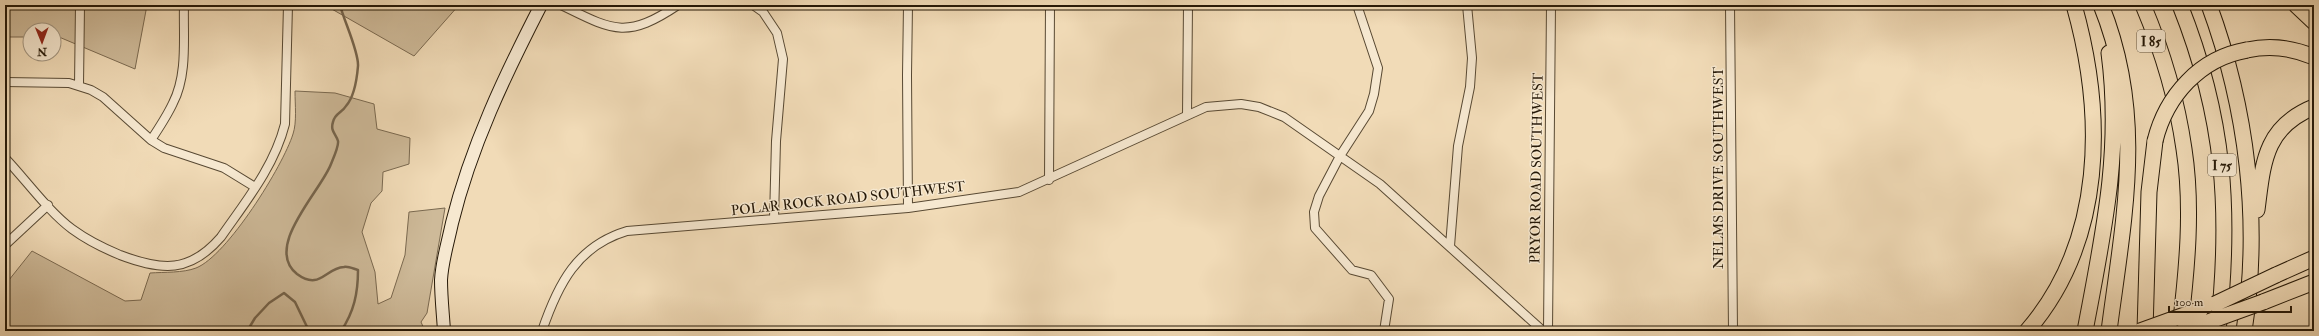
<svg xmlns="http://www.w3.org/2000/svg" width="2319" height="336" viewBox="0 0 2319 336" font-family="'IM FELL Double Pica',serif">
	<rect width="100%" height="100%" fill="#f1dbb7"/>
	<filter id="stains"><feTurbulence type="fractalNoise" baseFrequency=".005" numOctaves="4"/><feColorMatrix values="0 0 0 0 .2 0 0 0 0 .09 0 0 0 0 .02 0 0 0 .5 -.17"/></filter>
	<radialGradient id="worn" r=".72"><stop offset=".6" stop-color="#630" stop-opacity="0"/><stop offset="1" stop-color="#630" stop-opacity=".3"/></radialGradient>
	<path fill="#ceba99" stroke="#7a6950" d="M 5,5 L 147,5 L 135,69 L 59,37 L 54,37 L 54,30 L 30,30 L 30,37 L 5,37 Z
		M 330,5 L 459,5 L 414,56 L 330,8 Z
		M 295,91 L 335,93 L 374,104 L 377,129 L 410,138 L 409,164 L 383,172 L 382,191 L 371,203 L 362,232 L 375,272 L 378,304 L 391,298 L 405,255 L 409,212 L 445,208 L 427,313 L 421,322 L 425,331 L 5,331 L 5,285 L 32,251 L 125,301 L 141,300 L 150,273 C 164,272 183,273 196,268 C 227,256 283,166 293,134 C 297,122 295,105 295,91 Z"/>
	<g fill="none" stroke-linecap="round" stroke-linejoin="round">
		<path stroke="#76654d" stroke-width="2.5" d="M 340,5 C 344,21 359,52 358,66 C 357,78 354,97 346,106 C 342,113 335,113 333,122 C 330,131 336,134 338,141 C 339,146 333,159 331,164 C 321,191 263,247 297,274 C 320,291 325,268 344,267 C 348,266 354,269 358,270 C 358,293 354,312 341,331
			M 242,331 L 249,328 L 255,318 L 269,303 L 284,293 L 295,302 L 309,331"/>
		<g stroke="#584933" stroke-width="10">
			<path id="street" d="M 561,5 C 612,30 626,40 678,5
				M 753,5 L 763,12 L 777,33 L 783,59 L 776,141 L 774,219
				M 908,5 L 907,75 L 908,208
				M 1357,5 L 1378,68 L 1374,94 L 1369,111 L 1340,156 L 1319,196 L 1314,212 L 1315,228 L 1352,270 L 1371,275 L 1389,299 L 1384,331
				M 1730,5 L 1733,331
				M 5,82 L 69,83 L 91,90 L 103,97 L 151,140 L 164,148 L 224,168 L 255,187
				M 79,85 L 80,5
				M 1187,115 L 1188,5
				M 151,140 C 159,128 167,116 173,103 C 188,74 183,36 184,5
				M 5,158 C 26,180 48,211 72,229 C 87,240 103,248 120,255 C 162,271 190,273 221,237 C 246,201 274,167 285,124 L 288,5
				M 1049,180 L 1050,5
				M 5,245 L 48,205
				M 1450,246 L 1458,146 L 1470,87 L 1472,58 L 1467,5
				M 542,331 C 558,284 577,246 627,231 L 908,208 L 1019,192 L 1206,107 L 1241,104 L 1259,107 L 1284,117 L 1380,184 L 1543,331
				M 1548,331 L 1551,5"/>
		</g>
		<g stroke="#251807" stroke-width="14">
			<path id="secondary" d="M 444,331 C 443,314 441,297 441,280 C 442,261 448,242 452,223 C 471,146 505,75 541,5"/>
		</g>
		<g stroke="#251807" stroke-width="17">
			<path id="highway" d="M 2101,5 C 2146,116 2124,216 2109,331
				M 2143,5 C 2162,50 2177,100 2184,149 C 2193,207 2187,269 2180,328
				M 2180,5 C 2225,118 2231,211 2218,331
				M 2209,5 C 2247,108 2261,222 2244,331
				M 2296,5 L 2314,22
				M 2247,50 C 2270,45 2293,48 2314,57
				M 2257,210 C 2263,164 2264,127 2314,107
				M 2276,275 L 2314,258
				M 2263,302 L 2314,282
				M 2027,331 C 2105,241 2105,115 2074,5
				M 2085,331 C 2103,235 2122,151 2109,53
				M 2145,331 L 2149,192 L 2155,141"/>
		</g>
		<use href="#street" stroke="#f6e8d0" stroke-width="8"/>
		<use href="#secondary" stroke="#f6e8d0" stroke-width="12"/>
		<use href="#highway" stroke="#f1dbb7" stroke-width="15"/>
		<g stroke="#251807" stroke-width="17" stroke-linecap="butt">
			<path id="highway-bridge" d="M 2155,141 C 2166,96 2200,58 2247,50
				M 2215,304 L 2276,275
				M 2140,331 L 2201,309
				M 2183,331 L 2263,302"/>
		</g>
		<use href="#highway-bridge" stroke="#f1dbb7" stroke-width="15"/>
	</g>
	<g text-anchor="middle" stroke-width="3" stroke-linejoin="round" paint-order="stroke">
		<g fill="#f6e8d0" stroke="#645643" stroke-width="1">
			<rect x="2137" y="30" width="28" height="22" rx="3"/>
			<rect x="2208" y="154" width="28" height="22" rx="3"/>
		</g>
		<g font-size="13" font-weight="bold" fill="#251807">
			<text x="2151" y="46">I 85</text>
			<text x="2222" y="170">I 75</text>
		</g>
		<g font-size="14" fill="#251807" stroke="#f6e8d0">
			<text transform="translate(1536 168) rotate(-89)" y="5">PRYOR ROAD SOUTHWEST</text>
			<text transform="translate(1718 168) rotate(-90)" y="5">NELMS DRIVE SOUTHWEST</text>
			<text transform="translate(848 198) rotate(-6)" y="5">POLAR ROCK ROAD SOUTHWEST</text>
		</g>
	</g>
	<rect width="2319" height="336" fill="none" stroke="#f1dbb7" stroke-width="20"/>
	<rect x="6" y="6" width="2307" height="324" fill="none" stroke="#251807" stroke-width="2"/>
	<rect x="10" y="10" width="2299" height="316" fill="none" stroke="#251807"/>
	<g transform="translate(42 42) rotate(179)"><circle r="19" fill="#f6e8d0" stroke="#a29580"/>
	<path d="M0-3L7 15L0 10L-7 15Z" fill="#8f2418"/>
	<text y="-6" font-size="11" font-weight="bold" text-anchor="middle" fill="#251807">N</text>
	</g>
	<path d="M2169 306v6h122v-6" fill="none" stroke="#251807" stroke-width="2"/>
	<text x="2175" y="306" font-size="12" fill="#251807" stroke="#f6e8d0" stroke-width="3" paint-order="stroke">100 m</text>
	<rect width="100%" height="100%" filter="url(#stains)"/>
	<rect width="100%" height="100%" fill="url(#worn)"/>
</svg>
